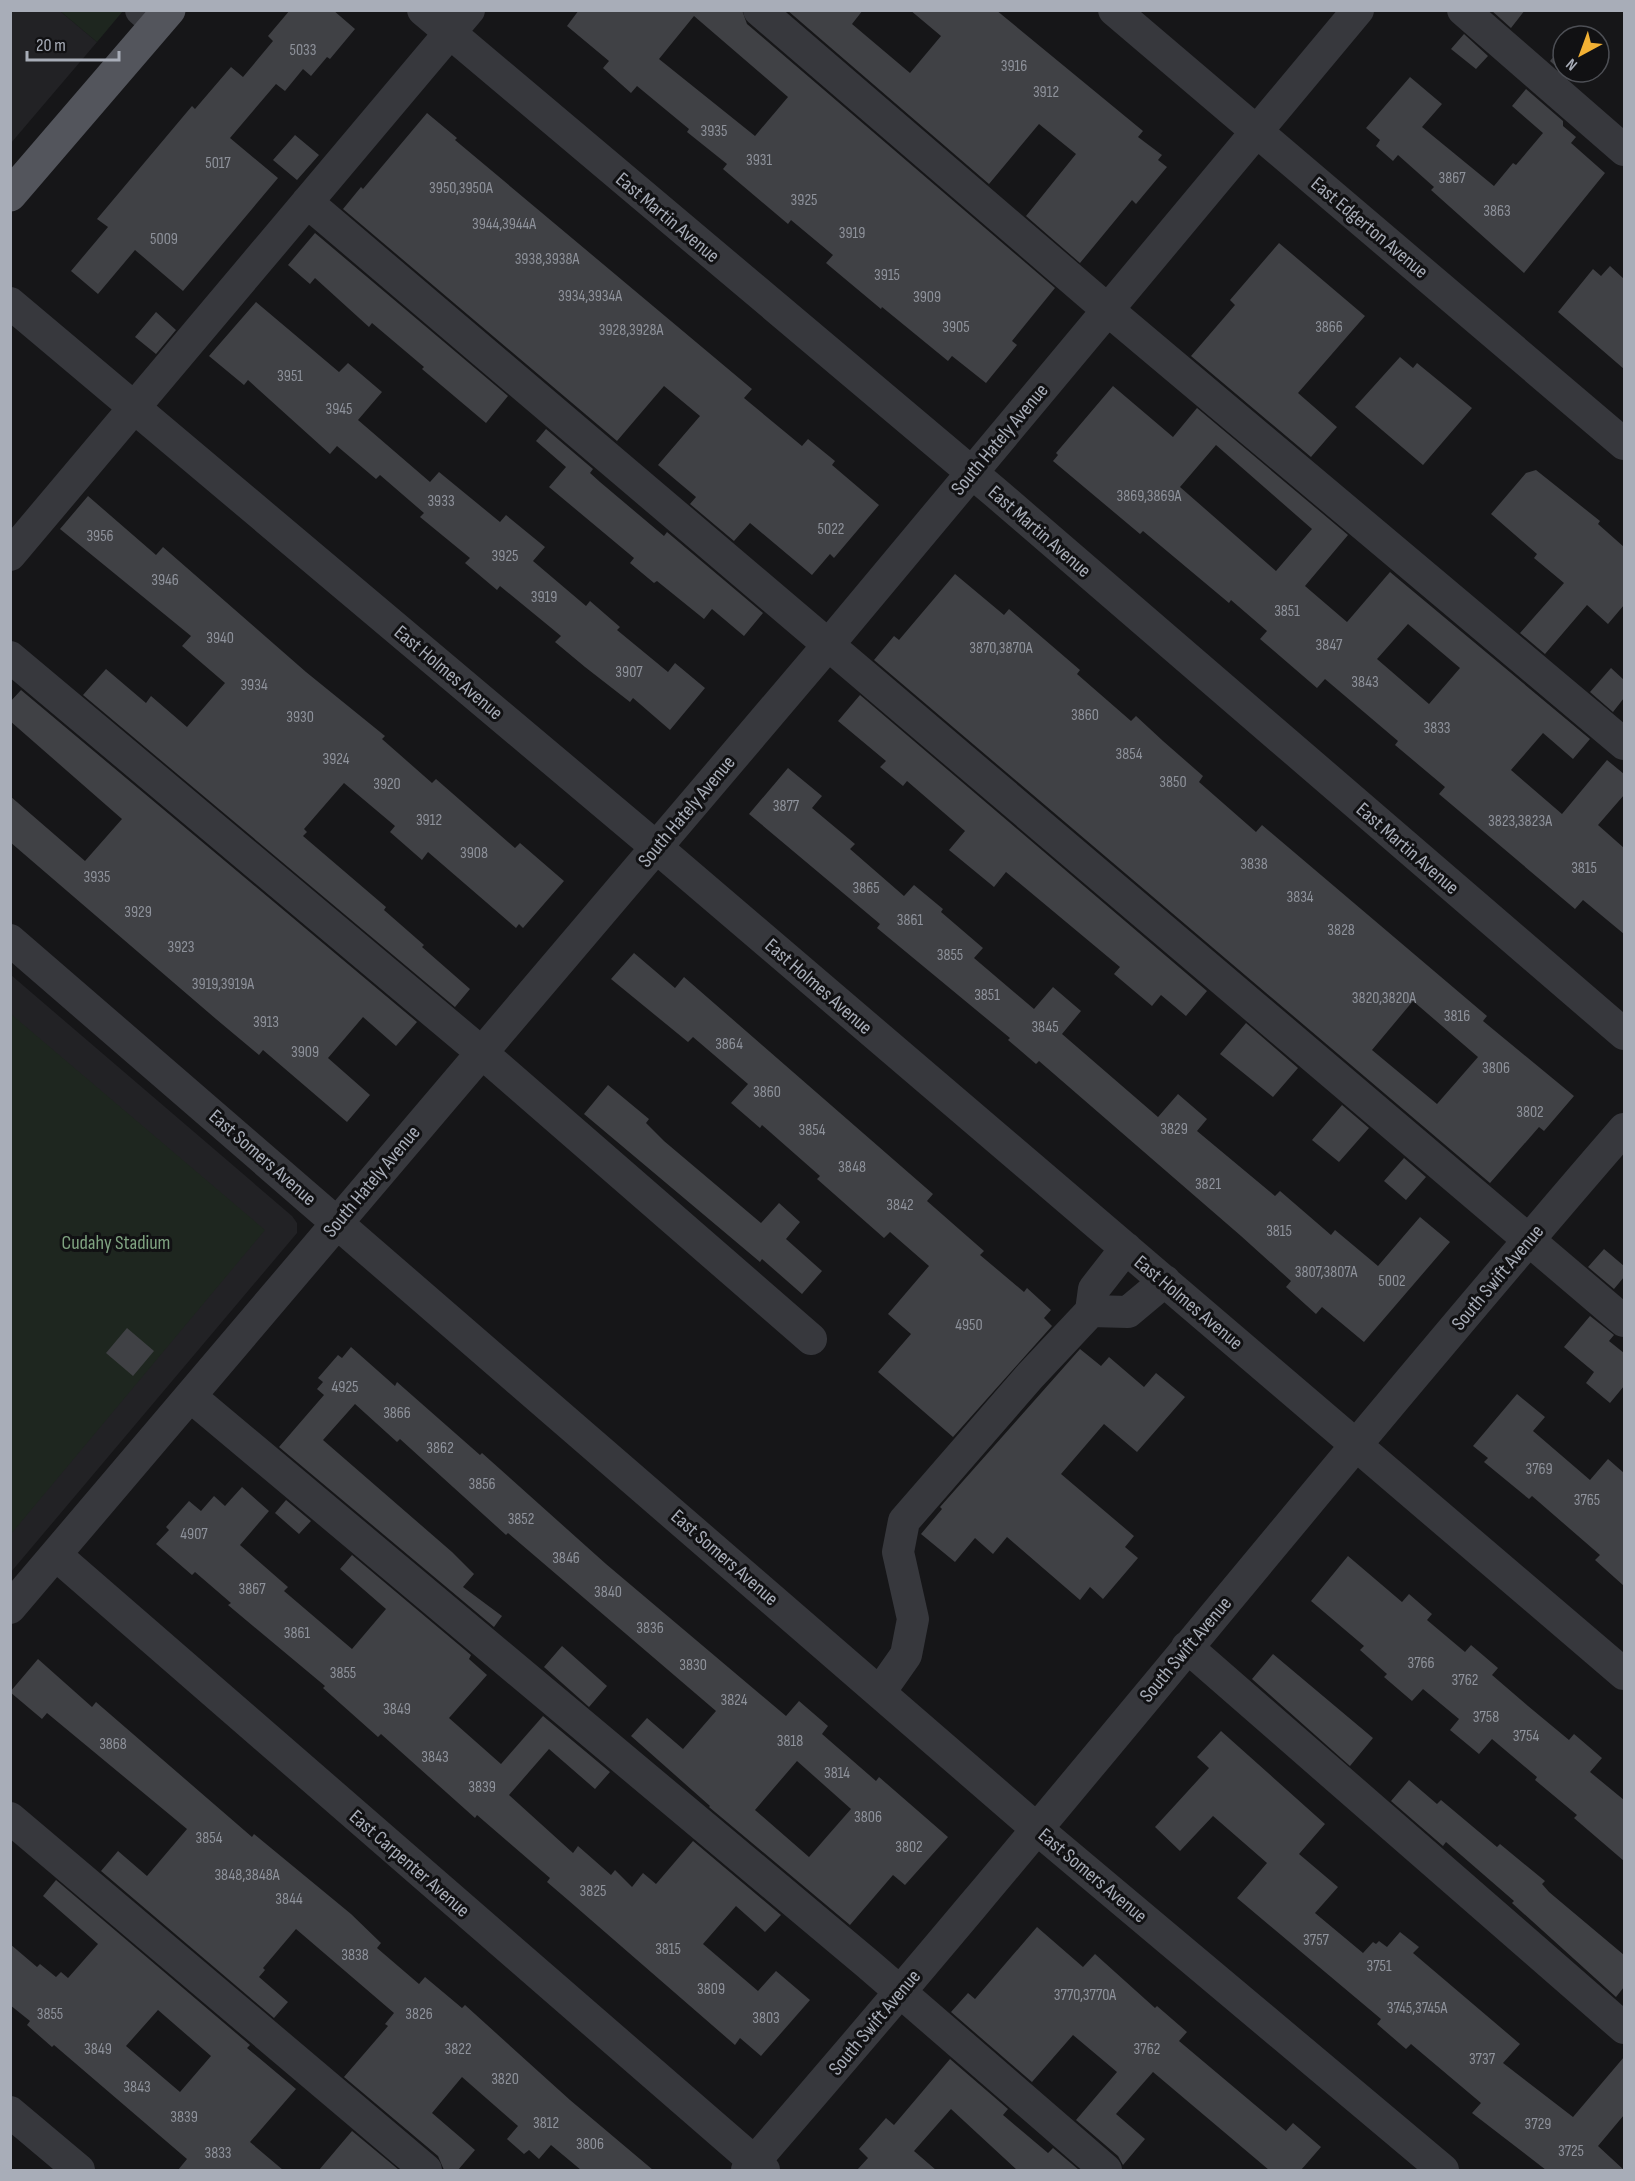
<svg xmlns="http://www.w3.org/2000/svg" width="1635" height="2181" viewBox="0 0 1635 2181" font-family="'Sofia Sans Condensed',sans-serif">
	<rect width="100%" height="100%" fill="#161618"/>
	<path fill="#222225" d="M 11,11 L 60,11 L 97,42 L 11,143 Z
		M 11,975 L 292,1216 L 297,1223 L 297,1233 L 11,1572 Z"/>
	<path fill="#1e261f" d="M 60,11 L 123,11 L 97,42 Z
		M 11,1014 L 265,1230 L 11,1534 Z"/>
	<path fill="#404145" fill-rule="evenodd" d="M 290,10 L 333,10 L 355,29 L 330,59 L 327,57 L 311,76 L 303,69 L 285,91 L 276,84 L 230,138 L 278,178 L 183,291 L 135,250 L 98,294 L 71,271 L 108,227 L 97,219 L 192,106 L 195,109 L 231,67 L 243,77 L 273,41 L 268,36 Z
		M 579,10 L 742,10 L 747,24 L 1055,288 L 1012,341 L 1017,345 L 986,383 L 952,356 L 948,361 L 882,307 L 881,309 L 826,263 L 833,255 L 791,220 L 788,224 L 723,169 L 727,164 L 687,132 L 689,129 L 637,86 L 631,93 L 603,68 L 609,61 L 567,26 ZM 694,16 L 788,97 L 755,136 L 659,59 Z
		M 787,10 L 863,10 L 852,24 L 910,73 L 941,36 L 910,10 L 996,10 L 1143,131 L 1138,137 L 1162,155 L 1158,160 L 1167,167 L 1136,204 L 1132,200 L 1080,263 L 1026,216 L 1076,154 L 1039,124 L 989,184 Z
		M 1491,10 L 1525,10 L 1511,28 Z
		M 1464,34 L 1488,56 L 1476,69 L 1451,49 Z
		M 1563,45 L 1563,73 L 1550,61 Z
		M 1410,77 L 1442,104 L 1422,127 L 1494,186 L 1513,163 L 1516,165 L 1543,133 L 1512,106 L 1526,89 L 1563,121 L 1563,126 L 1576,137 L 1571,143 L 1605,173 L 1524,273 L 1431,190 L 1434,187 L 1398,155 L 1393,161 L 1376,146 L 1380,140 L 1366,128 Z
		M 427,113 L 457,138 L 455,140 L 752,389 L 744,398 L 802,446 L 808,439 L 835,461 L 832,465 L 879,505 L 834,558 L 830,554 L 812,575 L 750,523 L 734,541 L 690,504 L 696,497 L 658,465 L 700,416 L 664,386 L 617,441 L 343,209 L 361,187 L 363,189 Z
		M 295,135 L 319,155 L 297,180 L 273,160 Z
		M 315,233 L 508,396 L 486,423 L 422,369 L 424,367 L 372,323 L 369,327 L 315,278 L 310,284 L 288,265 Z
		M 1279,243 L 1365,316 L 1298,393 L 1337,427 L 1311,457 L 1191,356 L 1235,305 L 1230,300 Z
		M 1610,266 L 1624,279 L 1624,369 L 1558,312 L 1593,269 L 1601,276 Z
		M 256,302 L 339,372 L 348,363 L 382,392 L 358,420 L 430,482 L 439,472 L 500,522 L 506,515 L 545,547 L 533,561 L 586,606 L 590,601 L 620,627 L 617,630 L 668,672 L 675,663 L 705,688 L 670,730 L 633,698 L 630,702 L 585,667 L 555,642 L 561,636 L 500,586 L 497,590 L 465,563 L 470,558 L 420,517 L 424,513 L 380,475 L 376,479 L 337,446 L 330,454 L 248,380 L 244,385 L 209,356 Z
		M 156,312 L 176,330 L 156,354 L 135,337 Z
		M 1400,357 L 1413,368 L 1417,363 L 1472,408 L 1423,465 L 1355,407 Z
		M 1113,386 L 1173,437 L 1197,408 L 1348,535 L 1305,586 L 1347,622 L 1390,572 L 1590,739 L 1573,759 L 1543,733 L 1511,770 L 1562,814 L 1607,760 L 1624,774 L 1624,795 L 1598,825 L 1624,848 L 1624,934 L 1583,900 L 1575,909 L 1439,794 L 1445,787 L 1395,745 L 1398,741 L 1325,679 L 1317,688 L 1260,639 L 1267,631 L 1231,600 L 1229,603 L 1143,531 L 1140,534 L 1053,461 L 1058,455 L 1056,453 ZM 1216,445 L 1312,529 L 1276,571 L 1180,487 ZM 1408,624 L 1460,668 L 1429,704 L 1377,659 Z
		M 546,429 L 593,469 L 590,473 L 600,482 L 664,536 L 667,532 L 763,613 L 744,636 L 712,609 L 704,619 L 657,581 L 654,583 L 630,563 L 634,558 L 549,487 L 566,467 L 536,441 Z
		M 1536,470 L 1600,521 L 1598,524 L 1624,547 L 1624,605 L 1608,624 L 1587,605 L 1545,654 L 1520,633 L 1564,583 L 1534,558 L 1537,554 L 1491,514 L 1526,473 Z
		M 88,496 L 156,555 L 163,547 L 306,672 L 385,736 L 382,739 L 432,783 L 436,779 L 515,848 L 520,843 L 564,881 L 523,928 L 519,924 L 516,928 L 428,852 L 422,860 L 390,832 L 395,826 L 344,783 L 304,829 L 307,832 L 303,836 L 386,907 L 384,910 L 424,945 L 422,947 L 470,989 L 455,1007 L 83,695 L 106,669 L 146,703 L 151,696 L 187,727 L 225,683 L 182,646 L 191,636 L 60,529 Z
		M 955,574 L 1004,615 L 1009,609 L 1080,670 L 1077,674 L 1131,721 L 1136,716 L 1163,741 L 1203,776 L 1199,782 L 1256,832 L 1262,825 L 1487,1016 L 1483,1021 L 1574,1096 L 1544,1131 L 1539,1127 L 1490,1183 L 874,660 L 894,636 L 899,640 ZM 1413,1001 L 1478,1057 L 1437,1104 L 1372,1050 Z
		M 1611,668 L 1624,680 L 1624,698 L 1613,712 L 1590,692 Z
		M 21,690 L 417,1022 L 396,1046 L 363,1017 L 328,1058 L 370,1095 L 347,1122 L 263,1050 L 259,1055 L 216,1019 L 10,842 L 10,796 L 85,861 L 122,819 L 10,721 L 10,702 Z
		M 860,695 L 1207,991 L 1186,1016 L 1161,995 L 1152,1006 L 1114,974 L 1120,967 L 1006,872 L 994,887 L 949,850 L 965,831 L 907,781 L 903,786 L 880,767 L 886,761 L 838,721 Z
		M 788,768 L 822,796 L 812,808 L 855,844 L 850,849 L 904,896 L 914,885 L 943,909 L 941,912 L 983,948 L 974,958 L 1034,1009 L 1053,987 L 1081,1011 L 1062,1034 L 1158,1117 L 1178,1094 L 1207,1119 L 1197,1131 L 1275,1196 L 1280,1191 L 1331,1235 L 1335,1230 L 1378,1266 L 1420,1217 L 1450,1242 L 1364,1342 L 1322,1307 L 1316,1314 L 1286,1287 L 1291,1281 L 1241,1236 L 1039,1061 L 1036,1064 L 1008,1040 L 1010,1038 L 877,928 L 880,924 L 749,814 Z
		M 634,953 L 675,988 L 684,977 L 933,1194 L 927,1201 L 984,1251 L 980,1255 L 1024,1292 L 1027,1288 L 1051,1310 L 1044,1318 L 1052,1326 L 953,1437 L 878,1372 L 911,1334 L 888,1314 L 929,1266 L 890,1232 L 884,1238 L 817,1179 L 820,1176 L 762,1125 L 760,1128 L 731,1103 L 748,1084 L 693,1037 L 688,1042 L 611,979 Z
		M 1246,1023 L 1298,1068 L 1273,1097 L 1220,1054 Z
		M 608,1085 L 649,1119 L 646,1123 L 664,1141 L 761,1223 L 779,1203 L 800,1222 L 786,1239 L 822,1271 L 802,1294 L 762,1259 L 760,1262 L 584,1114 Z
		M 1342,1105 L 1369,1128 L 1339,1162 L 1312,1140 Z
		M 1404,1158 L 1426,1177 L 1406,1200 L 1384,1181 Z
		M 1604,1249 L 1624,1266 L 1624,1277 L 1614,1289 L 1588,1267 Z
		M 1590,1316 L 1614,1335 L 1609,1341 L 1624,1353 L 1624,1386 L 1610,1403 L 1586,1383 L 1594,1372 L 1564,1347 Z
		M 127,1328 L 154,1351 L 133,1376 L 106,1353 Z
		M 351,1347 L 395,1386 L 397,1382 L 480,1455 L 482,1453 L 606,1564 L 786,1716 L 799,1701 L 828,1726 L 822,1734 L 876,1781 L 879,1777 L 948,1837 L 905,1885 L 893,1875 L 850,1925 L 709,1807 L 710,1806 L 631,1736 L 647,1718 L 683,1749 L 716,1711 L 508,1533 L 506,1535 L 400,1439 L 397,1442 L 355,1404 L 323,1440 L 452,1552 L 474,1574 L 463,1587 L 502,1616 L 494,1627 L 279,1447 L 324,1395 L 317,1389 L 323,1382 L 318,1378 L 338,1355 L 342,1358 ZM 797,1761 L 851,1809 L 809,1857 L 755,1810 Z
		M 1080,1349 L 1101,1366 L 1109,1357 L 1144,1387 L 1156,1373 L 1185,1397 L 1137,1452 L 1104,1424 L 1061,1474 L 1134,1536 L 1125,1547 L 1138,1558 L 1103,1599 L 1090,1587 L 1080,1600 L 1007,1537 L 993,1554 L 975,1538 L 955,1562 L 921,1534 L 942,1509 L 940,1507 Z
		M 1517,1394 L 1545,1417 L 1533,1431 L 1590,1480 L 1608,1459 L 1624,1473 L 1624,1586 L 1595,1560 L 1600,1555 L 1532,1496 L 1529,1499 L 1484,1462 L 1488,1458 L 1473,1446 Z
		M 242,1487 L 269,1511 L 240,1545 L 288,1587 L 284,1591 L 352,1649 L 386,1609 L 340,1569 L 352,1555 L 471,1655 L 469,1659 L 487,1675 L 449,1718 L 501,1764 L 543,1716 L 610,1772 L 595,1789 L 549,1749 L 509,1795 L 573,1853 L 578,1846 L 611,1875 L 615,1870 L 632,1887 L 643,1873 L 656,1884 L 693,1841 L 781,1915 L 765,1932 L 736,1906 L 703,1944 L 758,1991 L 776,1971 L 810,2000 L 761,2056 L 740,2038 L 735,2045 L 568,1900 L 547,1882 L 550,1878 L 477,1815 L 475,1818 L 381,1734 L 378,1737 L 323,1688 L 325,1686 L 228,1605 L 231,1603 L 195,1572 L 192,1575 L 156,1544 L 169,1530 L 166,1527 L 189,1501 L 201,1511 L 214,1496 L 225,1506 Z
		M 286,1500 L 311,1521 L 299,1534 L 275,1513 Z
		M 1348,1556 L 1402,1602 L 1409,1594 L 1432,1614 L 1427,1620 L 1465,1652 L 1471,1645 L 1498,1668 L 1492,1675 L 1528,1706 L 1569,1740 L 1574,1734 L 1602,1758 L 1590,1772 L 1624,1800 L 1624,1861 L 1574,1818 L 1577,1815 L 1535,1780 L 1537,1777 L 1492,1739 L 1479,1754 L 1450,1730 L 1459,1719 L 1423,1689 L 1412,1701 L 1384,1677 L 1387,1674 L 1360,1650 L 1364,1646 L 1311,1601 Z
		M 562,1646 L 607,1686 L 589,1707 L 544,1667 Z
		M 1273,1654 L 1373,1738 L 1350,1766 L 1252,1679 Z
		M 38,1659 L 92,1707 L 96,1702 L 252,1837 L 254,1834 L 351,1914 L 381,1943 L 377,1948 L 419,1984 L 425,1977 L 462,2008 L 465,2005 L 570,2100 L 653,2170 L 581,2170 L 551,2145 L 539,2159 L 529,2150 L 524,2154 L 507,2139 L 518,2126 L 462,2077 L 432,2113 L 475,2150 L 458,2170 L 444,2170 L 438,2156 L 344,2077 L 388,2026 L 385,2024 L 394,2013 L 296,1929 L 263,1968 L 265,1970 L 259,1977 L 288,2002 L 274,2018 L 101,1871 L 118,1851 L 147,1876 L 187,1829 L 47,1713 L 42,1719 L 10,1692 Z
		M 1221,1731 L 1325,1824 L 1299,1854 L 1338,1887 L 1315,1913 L 1363,1953 L 1373,1942 L 1376,1944 L 1379,1941 L 1387,1947 L 1400,1932 L 1419,1947 L 1413,1953 L 1520,2044 L 1503,2063 L 1573,2117 L 1624,2057 L 1624,2115 L 1598,2146 L 1624,2170 L 1546,2170 L 1472,2113 L 1481,2103 L 1411,2044 L 1406,2049 L 1377,2024 L 1381,2019 L 1237,1898 L 1267,1863 L 1213,1816 L 1180,1851 L 1155,1827 L 1209,1768 L 1197,1757 Z
		M 1409,1780 L 1437,1804 L 1441,1800 L 1497,1847 L 1500,1844 L 1545,1881 L 1542,1884 L 1549,1892 L 1624,1955 L 1624,1987 L 1616,1997 L 1512,1903 L 1514,1901 L 1446,1842 L 1443,1846 L 1391,1801 Z
		M 56,1880 L 250,2045 L 247,2048 L 296,2089 L 250,2142 L 283,2170 L 178,2170 L 187,2159 L 54,2045 L 52,2047 L 27,2025 L 30,2021 L 10,2005 L 10,1944 L 37,1967 L 40,1964 L 56,1977 L 61,1972 L 68,1978 L 98,1944 L 43,1896 ZM 158,2010 L 211,2056 L 180,2092 L 126,2046 Z
		M 1037,1927 L 1083,1967 L 1095,1954 L 1155,2008 L 1157,2006 L 1187,2032 L 1179,2041 L 1286,2131 L 1293,2123 L 1321,2147 L 1301,2170 L 1269,2170 L 1153,2072 L 1116,2114 L 1145,2139 L 1123,2165 L 1118,2156 L 1076,2120 L 1117,2072 L 1073,2035 L 1032,2082 L 951,2012 L 968,1993 L 975,1999 Z
		M 950,2059 L 1008,2109 L 1003,2115 L 1048,2153 L 1053,2148 L 1079,2170 L 1017,2170 L 951,2109 L 914,2151 L 936,2170 L 857,2170 L 868,2158 L 859,2149 L 886,2118 L 894,2125 Z
		M 352,2131 L 399,2170 L 319,2170 Z"/>
	<g fill="none" stroke-linecap="round" stroke-linejoin="round">
		<path stroke="#37383d" stroke-width="32" d="M 141,10 L 157,24
			M 423,10 L 996,493 L 1624,1034
			M 759,10 L 1109,311 L 1624,744
			M 1114,10 L 1624,444
			M 1463,10 L 1624,150
			M 307,202 L 1624,1321
			M 10,303 L 656,847 L 1624,1674
			M 10,555 L 469,10
			M 10,657 L 481,1052 L 811,1339
			M 10,940 L 1037,1829 L 1443,2170
			M 1091,1311 L 1128,1312 L 1165,1281
			M 190,1396 L 868,1964 L 1106,2170
			M 56,1555 L 764,2170
			M 10,1608 L 829,644 L 1358,10
			M 1187,1647 L 1624,2028
			M 880,1692 L 906,1655 L 913,1619 L 898,1552 L 904,1521 L 1030,1376 L 1091,1311 L 1094,1289 L 1126,1248
			M 10,1818 L 426,2170
			M 10,2112 L 79,2170
			M 747,2170 C 1045,1828 1327,1472 1624,1129"/>
		<path stroke="#53555c" stroke-width="33" d="M 10,195 L 169,10"/>
	</g>
	<g text-anchor="middle" stroke-width="6" stroke-linejoin="round" paint-order="stroke">
		<g font-size="16" fill="#8e929b">
			<text x="303" y="55">5033</text>
			<text x="1014" y="71">3916</text>
			<text x="1046" y="97">3912</text>
			<text x="714" y="136">3935</text>
			<text x="759" y="165">3931</text>
			<text x="218" y="168">5017</text>
			<text x="1452" y="183">3867</text>
			<text x="461" y="193">3950,3950A</text>
			<text x="804" y="205">3925</text>
			<text x="1497" y="216">3863</text>
			<text x="504" y="229">3944,3944A</text>
			<text x="852" y="238">3919</text>
			<text x="164" y="244">5009</text>
			<text x="547" y="264">3938,3938A</text>
			<text x="887" y="280">3915</text>
			<text x="590" y="301">3934,3934A</text>
			<text x="927" y="302">3909</text>
			<text x="956" y="332">3905</text>
			<text x="1329" y="332">3866</text>
			<text x="631" y="335">3928,3928A</text>
			<text x="290" y="381">3951</text>
			<text x="339" y="414">3945</text>
			<text x="1149" y="501">3869,3869A</text>
			<text x="441" y="506">3933</text>
			<text x="831" y="534">5022</text>
			<text x="100" y="541">3956</text>
			<text x="505" y="561">3925</text>
			<text x="165" y="585">3946</text>
			<text x="544" y="602">3919</text>
			<text x="1287" y="616">3851</text>
			<text x="220" y="643">3940</text>
			<text x="1329" y="650">3847</text>
			<text x="1001" y="653">3870,3870A</text>
			<text x="629" y="677">3907</text>
			<text x="1365" y="687">3843</text>
			<text x="254" y="690">3934</text>
			<text x="1085" y="720">3860</text>
			<text x="300" y="722">3930</text>
			<text x="1437" y="733">3833</text>
			<text x="1129" y="759">3854</text>
			<text x="336" y="764">3924</text>
			<text x="1173" y="787">3850</text>
			<text x="387" y="789">3920</text>
			<text x="786" y="811">3877</text>
			<text x="429" y="825">3912</text>
			<text x="1520" y="826">3823,3823A</text>
			<text x="474" y="858">3908</text>
			<text x="1254" y="869">3838</text>
			<text x="1584" y="873">3815</text>
			<text x="97" y="882">3935</text>
			<text x="866" y="893">3865</text>
			<text x="1300" y="902">3834</text>
			<text x="138" y="917">3929</text>
			<text x="910" y="925">3861</text>
			<text x="1341" y="935">3828</text>
			<text x="181" y="952">3923</text>
			<text x="950" y="960">3855</text>
			<text x="223" y="989">3919,3919A</text>
			<text x="987" y="1000">3851</text>
			<text x="1384" y="1003">3820,3820A</text>
			<text x="1457" y="1021">3816</text>
			<text x="266" y="1027">3913</text>
			<text x="1045" y="1032">3845</text>
			<text x="729" y="1049">3864</text>
			<text x="305" y="1057">3909</text>
			<text x="1496" y="1073">3806</text>
			<text x="767" y="1097">3860</text>
			<text x="1530" y="1117">3802</text>
			<text x="1174" y="1134">3829</text>
			<text x="812" y="1135">3854</text>
			<text x="852" y="1172">3848</text>
			<text x="1208" y="1189">3821</text>
			<text x="900" y="1210">3842</text>
			<text x="1279" y="1236">3815</text>
			<text x="1326" y="1277">3807,3807A</text>
			<text x="1392" y="1286">5002</text>
			<text x="969" y="1330">4950</text>
			<text x="345" y="1392">4925</text>
			<text x="397" y="1418">3866</text>
			<text x="440" y="1453">3862</text>
			<text x="1539" y="1474">3769</text>
			<text x="482" y="1489">3856</text>
			<text x="1587" y="1505">3765</text>
			<text x="521" y="1524">3852</text>
			<text x="194" y="1539">4907</text>
			<text x="566" y="1563">3846</text>
			<text x="252" y="1594">3867</text>
			<text x="608" y="1597">3840</text>
			<text x="650" y="1633">3836</text>
			<text x="297" y="1638">3861</text>
			<text x="1421" y="1668">3766</text>
			<text x="693" y="1670">3830</text>
			<text x="343" y="1678">3855</text>
			<text x="1465" y="1685">3762</text>
			<text x="734" y="1705">3824</text>
			<text x="397" y="1714">3849</text>
			<text x="1486" y="1722">3758</text>
			<text x="1526" y="1741">3754</text>
			<text x="790" y="1746">3818</text>
			<text x="113" y="1749">3868</text>
			<text x="435" y="1762">3843</text>
			<text x="837" y="1778">3814</text>
			<text x="482" y="1792">3839</text>
			<text x="868" y="1822">3806</text>
			<text x="209" y="1843">3854</text>
			<text x="909" y="1852">3802</text>
			<text x="247" y="1880">3848,3848A</text>
			<text x="593" y="1896">3825</text>
			<text x="289" y="1904">3844</text>
			<text x="1316" y="1945">3757</text>
			<text x="668" y="1954">3815</text>
			<text x="355" y="1960">3838</text>
			<text x="1379" y="1971">3751</text>
			<text x="711" y="1994">3809</text>
			<text x="1085" y="2000">3770,3770A</text>
			<text x="1417" y="2013">3745,3745A</text>
			<text x="50" y="2019">3855</text>
			<text x="419" y="2019">3826</text>
			<text x="766" y="2023">3803</text>
			<text x="98" y="2054">3849</text>
			<text x="458" y="2054">3822</text>
			<text x="1147" y="2054">3762</text>
			<text x="1482" y="2064">3737</text>
			<text x="505" y="2084">3820</text>
			<text x="137" y="2092">3843</text>
			<text x="184" y="2122">3839</text>
			<text x="546" y="2128">3812</text>
			<text x="1538" y="2129">3729</text>
			<text x="590" y="2149">3806</text>
			<text x="1571" y="2156">3725</text>
			<text x="218" y="2158">3833</text>
		</g>
		<g font-size="20" fill="#a8adb8" stroke="#111113">
			<text transform="translate(668 217) rotate(40)" y="7">East Martin Avenue</text>
			<text transform="translate(1370 227) rotate(40)" y="7">East Edgerton Avenue</text>
			<text transform="translate(999 439) rotate(-50)" y="7">South Hately Avenue</text>
			<text transform="translate(1040 531) rotate(41)" y="7">East Martin Avenue</text>
			<text transform="translate(449 672) rotate(40)" y="7">East Holmes Avenue</text>
			<text transform="translate(686 811) rotate(-50)" y="7">South Hately Avenue</text>
			<text transform="translate(1408 848) rotate(41)" y="7">East Martin Avenue</text>
			<text transform="translate(819 986) rotate(41)" y="7">East Holmes Avenue</text>
			<text transform="translate(263 1157) rotate(41)" y="7">East Somers Avenue</text>
			<text transform="translate(371 1181) rotate(-50)" y="7">South Hately Avenue</text>
			<text transform="translate(1497 1277) rotate(-50)" y="7">South Swift Avenue</text>
			<text transform="translate(1189 1302) rotate(40)" y="7">East Holmes Avenue</text>
			<text transform="translate(725 1557) rotate(41)" y="7">East Somers Avenue</text>
			<text transform="translate(1185 1649) rotate(-50)" y="7">South Swift Avenue</text>
			<text transform="translate(410 1863) rotate(41)" y="7">East Carpenter Avenue</text>
			<text transform="translate(1093 1875) rotate(40)" y="7">East Somers Avenue</text>
			<text transform="translate(874 2022) rotate(-50)" y="7">South Swift Avenue</text>
		</g>
		<g font-size="20" fill="#7fa381" stroke="#111113">
			<text x="116" y="1249">Cudahy Stadium</text>
		</g>
	</g>
	<rect width="1635" height="2181" fill="none" stroke="#a8adb8" stroke-width="24"/>
	<g transform="translate(1581 54) rotate(221)"><circle r="28" fill="#111113" stroke="#4d4f55" stroke-width="1.5"/>
	<path d="M0-4.5L10 22L0 15L-10 22Z" fill="#f2b134"/>
	<text y="-9" font-size="16" font-weight="bold" text-anchor="middle" fill="#a8adb8">N</text>
	</g>
	<path d="M27 51v9h92v-9" fill="none" stroke="#a8adb8" stroke-width="3"/>
	<text x="36" y="51" font-size="18" fill="#a8adb8" stroke="#111113" stroke-width="4.5" paint-order="stroke">20 m</text>
</svg>
